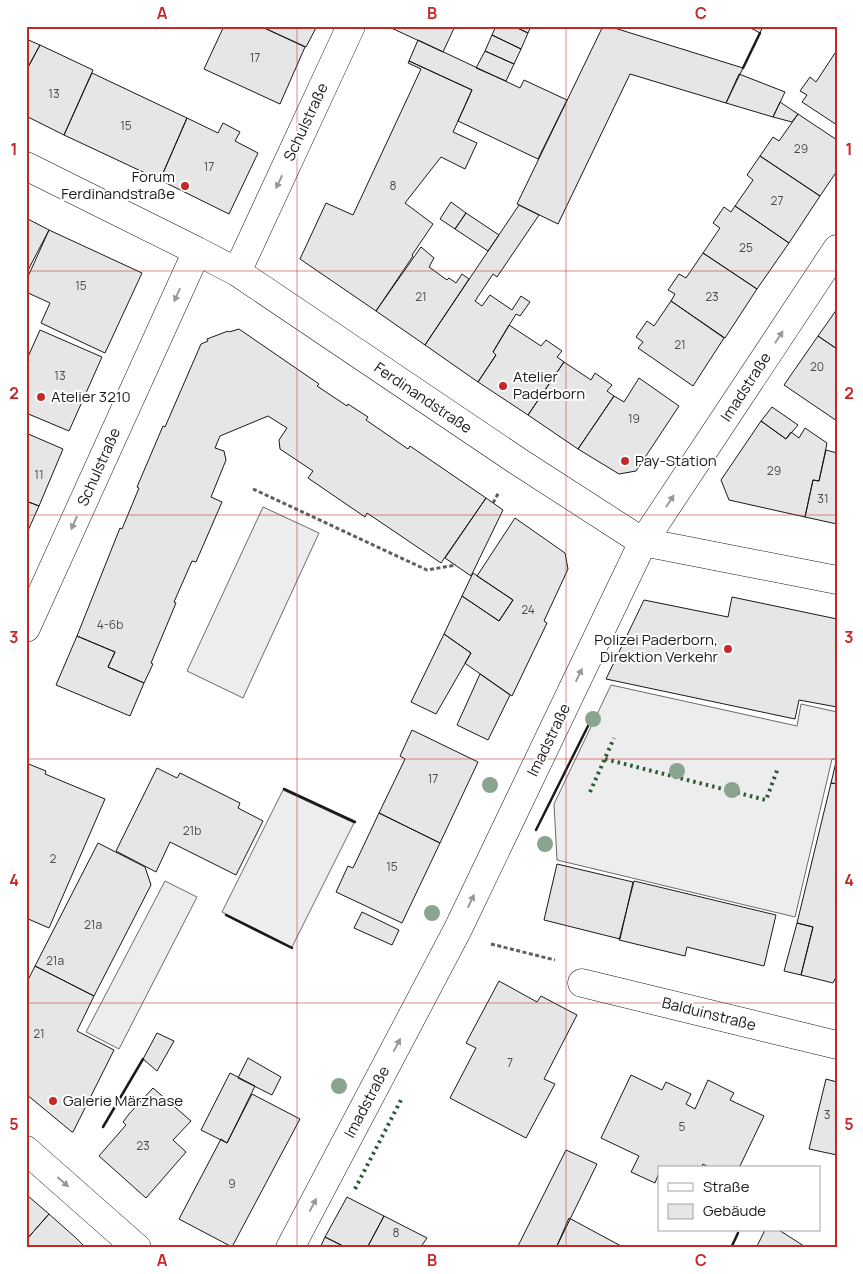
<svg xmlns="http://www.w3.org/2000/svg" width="863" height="1274" viewBox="0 0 863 1274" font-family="Manrope,sans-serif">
	<rect width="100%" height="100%" fill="#fff"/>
	<path fill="#ededed" stroke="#6a6a6a" d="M 263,507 L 319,533 L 243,698 L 187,671 Z
		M 611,685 L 797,726 L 801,704 L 837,712 L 837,759 L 832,759 L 795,917 L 557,860 L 554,804 Z
		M 283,790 L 354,823 L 292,947 L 222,912 Z
		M 165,881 L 197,897 L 119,1049 L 86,1032 Z"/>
	<path fill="#e6e6e6" stroke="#1a1a1a" d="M 224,26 L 260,26 L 305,47 L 280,104 L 204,69 Z
		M 260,26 L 317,26 L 306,47 Z
		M 387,26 L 455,26 L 443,52 Z
		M 496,26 L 513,26 L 528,33 L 521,49 L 492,35 Z
		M 513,26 L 531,26 L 528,33 Z
		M 603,26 L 608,26 L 743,68 L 726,103 L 630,74 L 558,224 L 517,204 Z
		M 747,26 L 763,26 L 760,33 Z
		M 492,35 L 521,49 L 514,64 L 485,51 Z
		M 26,39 L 40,45 L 26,71 Z
		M 418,40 L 520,88 L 524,80 L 567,100 L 538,159 L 458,121 L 472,90 L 409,61 Z
		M 40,45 L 93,70 L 64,135 L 26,116 L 26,71 Z
		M 485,51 L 514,64 L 506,81 L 476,68 Z
		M 835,53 L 837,54 L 837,125 L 802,102 L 807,95 L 800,91 L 810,77 L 816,82 Z
		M 409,61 L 472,90 L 453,132 L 477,143 L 465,169 L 441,157 L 405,203 L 433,224 L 412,255 L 413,256 L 376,311 L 300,259 L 326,203 L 353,215 L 421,69 L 408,63 Z
		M 92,73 L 187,118 L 160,180 L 64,135 Z
		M 739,74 L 785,92 L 773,117 L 726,103 Z
		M 780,102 L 798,114 L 792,122 L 773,117 Z
		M 798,114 L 837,140 L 837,171 L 820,196 L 760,156 L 773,137 L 779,141 Z
		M 187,118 L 218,133 L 223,123 L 240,132 L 235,141 L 258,153 L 229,214 L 160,180 Z
		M 760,156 L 820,196 L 789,243 L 735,206 L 753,180 L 747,175 Z
		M 451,202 L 466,213 L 455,229 L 440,219 Z
		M 519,205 L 539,215 L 497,277 L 493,274 L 475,301 L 482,306 L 490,295 L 512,310 L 521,296 L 530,302 L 520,316 L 516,314 L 493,352 L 496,355 L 478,382 L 425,345 Z
		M 735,206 L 789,243 L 757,289 L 703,253 L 720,228 L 713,223 L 724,207 L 731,212 Z
		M 466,213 L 499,235 L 488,251 L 455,229 Z
		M 26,218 L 49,230 L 26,274 Z
		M 49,230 L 142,273 L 105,353 L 41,323 L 50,303 L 26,292 L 26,281 Z
		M 421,247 L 434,258 L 429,267 L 447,280 L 449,278 L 456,283 L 462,274 L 469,279 L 425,345 L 376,311 Z
		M 703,253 L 757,289 L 725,338 L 671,301 L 675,294 L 668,290 L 679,274 L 686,278 Z
		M 671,301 L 724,338 L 693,386 L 638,348 L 643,342 L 636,337 L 647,321 L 654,326 Z
		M 837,309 L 837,349 L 818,336 Z
		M 509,325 L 541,346 L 546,340 L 562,351 L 557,357 L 564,362 L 528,415 L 478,382 L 496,355 L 493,352 Z
		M 239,329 L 319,384 L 317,386 L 347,406 L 348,404 L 368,417 L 366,420 L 408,449 L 410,446 L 486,498 L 441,563 L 367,513 L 365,517 L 308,478 L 313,471 L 280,449 L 279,440 L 287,428 L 268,416 L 220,436 L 215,448 L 224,451 L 226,460 L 211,497 L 222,502 L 196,562 L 192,561 L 174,602 L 176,603 L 151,663 L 153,664 L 144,683 L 108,667 L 115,652 L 77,636 L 120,528 L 122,529 L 139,488 L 137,487 L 163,426 L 165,427 L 201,344 L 208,341 L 207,339 L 228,331 L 229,332 Z
		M 40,330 L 102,357 L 69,431 L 26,413 L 26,367 L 29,360 L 27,359 Z
		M 818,336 L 837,349 L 837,421 L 784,385 Z
		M 564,362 L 591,380 L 595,373 L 612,385 L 607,391 L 614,396 L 578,449 L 528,415 Z
		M 639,378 L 679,406 L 636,471 L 619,474 L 578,449 L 614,396 L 624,402 Z
		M 772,407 L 798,425 L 786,439 L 761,421 Z
		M 761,421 L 786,439 L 791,432 L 799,438 L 805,428 L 827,443 L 819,481 L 813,480 L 805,517 L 729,500 L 721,480 Z
		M 26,433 L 63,449 L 39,506 L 26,501 Z
		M 826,450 L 837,453 L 837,524 L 805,517 L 813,480 L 819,481 Z
		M 486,498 L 503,510 L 471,576 L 445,558 Z
		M 26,501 L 39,506 L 26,535 Z
		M 515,518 L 565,553 L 568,569 L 544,621 L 547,623 L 512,696 L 466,664 L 465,663 L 471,653 L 444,634 L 462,596 L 499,621 L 513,600 L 477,576 Z
		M 473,573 L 513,600 L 499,621 L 462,596 Z
		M 732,597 L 837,619 L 837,707 L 799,700 L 795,719 L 606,679 L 644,600 L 728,617 Z
		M 444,634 L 471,653 L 436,714 L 411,702 Z
		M 77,636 L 115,652 L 108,667 L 144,683 L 130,716 L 56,685 Z
		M 480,674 L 510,695 L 488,740 L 457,725 Z
		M 412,730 L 478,762 L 440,843 L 379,813 L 405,759 L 400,756 Z
		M 836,762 L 837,762 L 837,784 L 831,783 Z
		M 26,763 L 46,771 L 45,774 L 105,799 L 49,928 L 26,918 Z
		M 157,768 L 177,778 L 180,773 L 240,803 L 238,808 L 263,821 L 236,875 L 170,842 L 156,872 L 116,851 Z
		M 831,783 L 837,784 L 837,975 L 833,983 L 801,975 L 813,927 L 797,923 Z
		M 379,813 L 440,843 L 402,923 L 336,892 L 348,866 L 353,868 Z
		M 98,843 L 145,867 L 151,885 L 94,996 L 35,966 Z
		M 557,864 L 633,882 L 620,939 L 544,920 Z
		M 634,881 L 776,915 L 764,966 L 687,947 L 685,956 L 619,940 Z
		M 362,912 L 399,930 L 392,945 L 354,928 Z
		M 797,923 L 813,927 L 801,975 L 784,971 Z
		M 35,966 L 94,996 L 77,1031 L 114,1050 L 73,1132 L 72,1132 L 26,1094 L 26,984 Z
		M 499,981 L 537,1002 L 541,996 L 577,1015 L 544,1079 L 555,1084 L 526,1138 L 450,1098 L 476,1048 L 466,1043 Z
		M 157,1033 L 174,1041 L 157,1071 L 143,1059 Z
		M 248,1058 L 281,1077 L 272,1095 L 238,1078 Z
		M 230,1073 L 255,1086 L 227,1143 L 201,1130 Z
		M 631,1075 L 662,1090 L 666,1082 L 691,1094 L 686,1104 L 695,1109 L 708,1080 L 734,1093 L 730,1100 L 764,1116 L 739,1168 L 710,1168 L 703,1164 L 701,1168 L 659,1168 L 659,1173 L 655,1183 L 631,1172 L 639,1156 L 601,1138 Z
		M 826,1079 L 837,1082 L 837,1155 L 809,1149 Z
		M 153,1088 L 191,1121 L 173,1140 L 186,1152 L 146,1198 L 99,1156 L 126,1125 L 123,1122 L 129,1114 Z
		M 252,1094 L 300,1119 L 232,1247 L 179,1219 L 221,1139 L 227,1143 Z
		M 566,1150 L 597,1164 L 556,1248 L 517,1248 Z
		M 28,1196 L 49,1214 L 26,1240 L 26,1198 Z
		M 347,1197 L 384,1216 L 367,1248 L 347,1248 L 325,1237 Z
		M 49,1214 L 76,1238 L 86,1248 L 26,1248 L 26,1240 Z
		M 384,1216 L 427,1238 L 420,1248 L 367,1248 Z
		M 569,1218 L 621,1246 L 621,1248 L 556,1248 Z
		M 765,1230 L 779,1230 L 807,1248 L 756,1248 Z
		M 325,1237 L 347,1248 L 320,1248 Z"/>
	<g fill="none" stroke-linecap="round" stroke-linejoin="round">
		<g stroke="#1a1a1a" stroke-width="29">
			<path id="street" d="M 26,166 L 197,251 L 237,272 L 519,462 L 643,542 L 837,580
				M 237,272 L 351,26
				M 26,628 L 197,251
				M 582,983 L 837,1045
				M 26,1150 L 137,1248
				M 290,1248 L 458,929 L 643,542 L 837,249"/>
		</g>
		<path stroke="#5f5f5f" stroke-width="3" stroke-dasharray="4 2.5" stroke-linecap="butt" d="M 253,489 L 427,570 L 456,565
			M 493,503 L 499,492
			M 491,944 L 555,960"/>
		<use href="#street" stroke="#fff" stroke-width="28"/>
		<path stroke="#2b5a34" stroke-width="4" stroke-dasharray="2.5 4" stroke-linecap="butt" d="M 605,759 L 766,800 L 778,768
			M 590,792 L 614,738
			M 355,1189 L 401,1100"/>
		<path stroke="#1a1a1a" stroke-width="2.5" d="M 743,68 L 760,33
			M 284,789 L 355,822
			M 536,830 L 589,724
			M 226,915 L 292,948
			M 103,1127 L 143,1059
			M 731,1248 L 738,1233"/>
	</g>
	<g fill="#8aa48f">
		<circle cx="593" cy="719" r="8"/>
		<circle cx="677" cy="771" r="8"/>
		<circle cx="490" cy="785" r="8"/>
		<circle cx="732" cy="790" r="8"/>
		<circle cx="545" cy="844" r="8"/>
		<circle cx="432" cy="913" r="8"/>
		<circle cx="339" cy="1086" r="8"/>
	</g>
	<defs><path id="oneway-solid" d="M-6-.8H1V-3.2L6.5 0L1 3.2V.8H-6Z" transform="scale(1.25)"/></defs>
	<g fill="#989898">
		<use href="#oneway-solid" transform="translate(279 182) rotate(115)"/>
		<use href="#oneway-solid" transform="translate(177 295) rotate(114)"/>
		<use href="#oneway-solid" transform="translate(779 337) rotate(-57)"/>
		<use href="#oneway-solid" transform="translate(670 501) rotate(-57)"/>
		<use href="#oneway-solid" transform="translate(74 523) rotate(114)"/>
		<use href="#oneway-solid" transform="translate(579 675) rotate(-64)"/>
		<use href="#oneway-solid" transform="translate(471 901) rotate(-64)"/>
		<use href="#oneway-solid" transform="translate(397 1045) rotate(-62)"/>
		<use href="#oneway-solid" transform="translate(63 1182) rotate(41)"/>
		<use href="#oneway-solid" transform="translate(313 1205) rotate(-62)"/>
	</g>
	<path fill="none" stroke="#c62828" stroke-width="1" stroke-opacity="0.55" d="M 297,26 L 297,1248M 566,26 L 566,1248M 26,271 L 837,271M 26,515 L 837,515M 26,759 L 837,759M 26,1003 L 837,1003"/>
	<g fill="#c62828" stroke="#fff" stroke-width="2">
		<circle cx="185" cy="186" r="5"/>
		<circle cx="503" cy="386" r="5"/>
		<circle cx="41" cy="397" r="5"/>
		<circle cx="625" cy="461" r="5"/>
		<circle cx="728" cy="649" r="5"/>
		<circle cx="53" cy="1101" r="5"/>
	</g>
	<g text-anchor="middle" stroke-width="4" stroke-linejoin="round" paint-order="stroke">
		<g font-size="12" fill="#4d4d4d">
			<text x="255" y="62">17</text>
			<text x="54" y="98">13</text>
			<text x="126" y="130">15</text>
			<text x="801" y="153">29</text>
			<text x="209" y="171">17</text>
			<text x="393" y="190">8</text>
			<text x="777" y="205">27</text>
			<text x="746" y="252">25</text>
			<text x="81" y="290">15</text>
			<text x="421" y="301">21</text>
			<text x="712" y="301">23</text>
			<text x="680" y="349">21</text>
			<text x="817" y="371">20</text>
			<text x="60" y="380">13</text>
			<text x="634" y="423">19</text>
			<text x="774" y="475">29</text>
			<text x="39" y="479">11</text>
			<text x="823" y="503">31</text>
			<text x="528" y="614">24</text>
			<text x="110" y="629">4-6b</text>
			<text x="433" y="783">17</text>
			<text x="192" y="835">21b</text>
			<text x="53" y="863">2</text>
			<text x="392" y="871">15</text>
			<text x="93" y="929">21a</text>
			<text x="55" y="965">21a</text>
			<text x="39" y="1038">21</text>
			<text x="510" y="1067">7</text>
			<text x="827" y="1119">3</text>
			<text x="682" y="1131">5</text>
			<text x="143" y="1150">23</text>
			<text x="232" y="1188">9</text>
			<text x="396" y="1237">8</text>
		</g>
		<g font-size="15" fill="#1a1a1a" stroke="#fff">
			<text transform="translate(306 122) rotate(-65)" y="5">Schulstraße</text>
			<text transform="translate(746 387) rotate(-57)" y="5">Imadstraße</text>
			<text transform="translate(423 398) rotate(34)" y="5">Ferdinandstraße</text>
			<text transform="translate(99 467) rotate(-66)" y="5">Schulstraße</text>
			<text transform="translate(549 740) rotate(-64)" y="5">Imadstraße</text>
			<text transform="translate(709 1014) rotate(14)" y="5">Balduinstraße</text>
			<text transform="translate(367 1102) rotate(-62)" y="5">Imadstraße</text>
		</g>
		<g font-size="15" fill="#1a1a1a" stroke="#fff" text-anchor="start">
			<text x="175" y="182" text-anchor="end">Forum<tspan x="175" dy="17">Ferdinandstraße</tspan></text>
			<text x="513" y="382">Atelier<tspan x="513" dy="17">Paderborn</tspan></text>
			<text x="51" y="402">Atelier 3210</text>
			<text x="635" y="466">Pay-Station</text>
			<text x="718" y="645" text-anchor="end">Polizei Paderborn,<tspan x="718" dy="17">Direktion Verkehr</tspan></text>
			<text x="63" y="1106">Galerie Märzhase</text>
		</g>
	</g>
	<rect width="863" height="1274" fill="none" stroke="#ffffff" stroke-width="55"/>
	<rect x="658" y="1166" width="162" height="65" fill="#ffffff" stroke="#a3a3a3"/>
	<rect x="668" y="1183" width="25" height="8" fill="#ffffff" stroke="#a3a3a3"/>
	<text x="703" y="1192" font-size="15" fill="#1a1a1a">Straße</text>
	<rect x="668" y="1204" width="25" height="15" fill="#e6e6e6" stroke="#a3a3a3"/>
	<text x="703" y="1216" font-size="15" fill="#1a1a1a">Gebäude</text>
	<rect x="28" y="28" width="808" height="1218" fill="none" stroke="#c62828" stroke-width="2"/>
	<g font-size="16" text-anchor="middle" font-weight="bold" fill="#c62828">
		<text x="162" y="19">A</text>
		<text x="432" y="19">B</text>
		<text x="701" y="19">C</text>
		<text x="14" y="155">1</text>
		<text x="849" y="155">1</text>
		<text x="14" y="399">2</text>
		<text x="849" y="399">2</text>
		<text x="14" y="643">3</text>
		<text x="849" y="643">3</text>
		<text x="14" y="886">4</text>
		<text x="849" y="886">4</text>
		<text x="14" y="1130">5</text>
		<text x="849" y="1130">5</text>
		<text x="162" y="1266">A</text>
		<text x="432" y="1266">B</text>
		<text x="701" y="1266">C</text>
	</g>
</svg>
